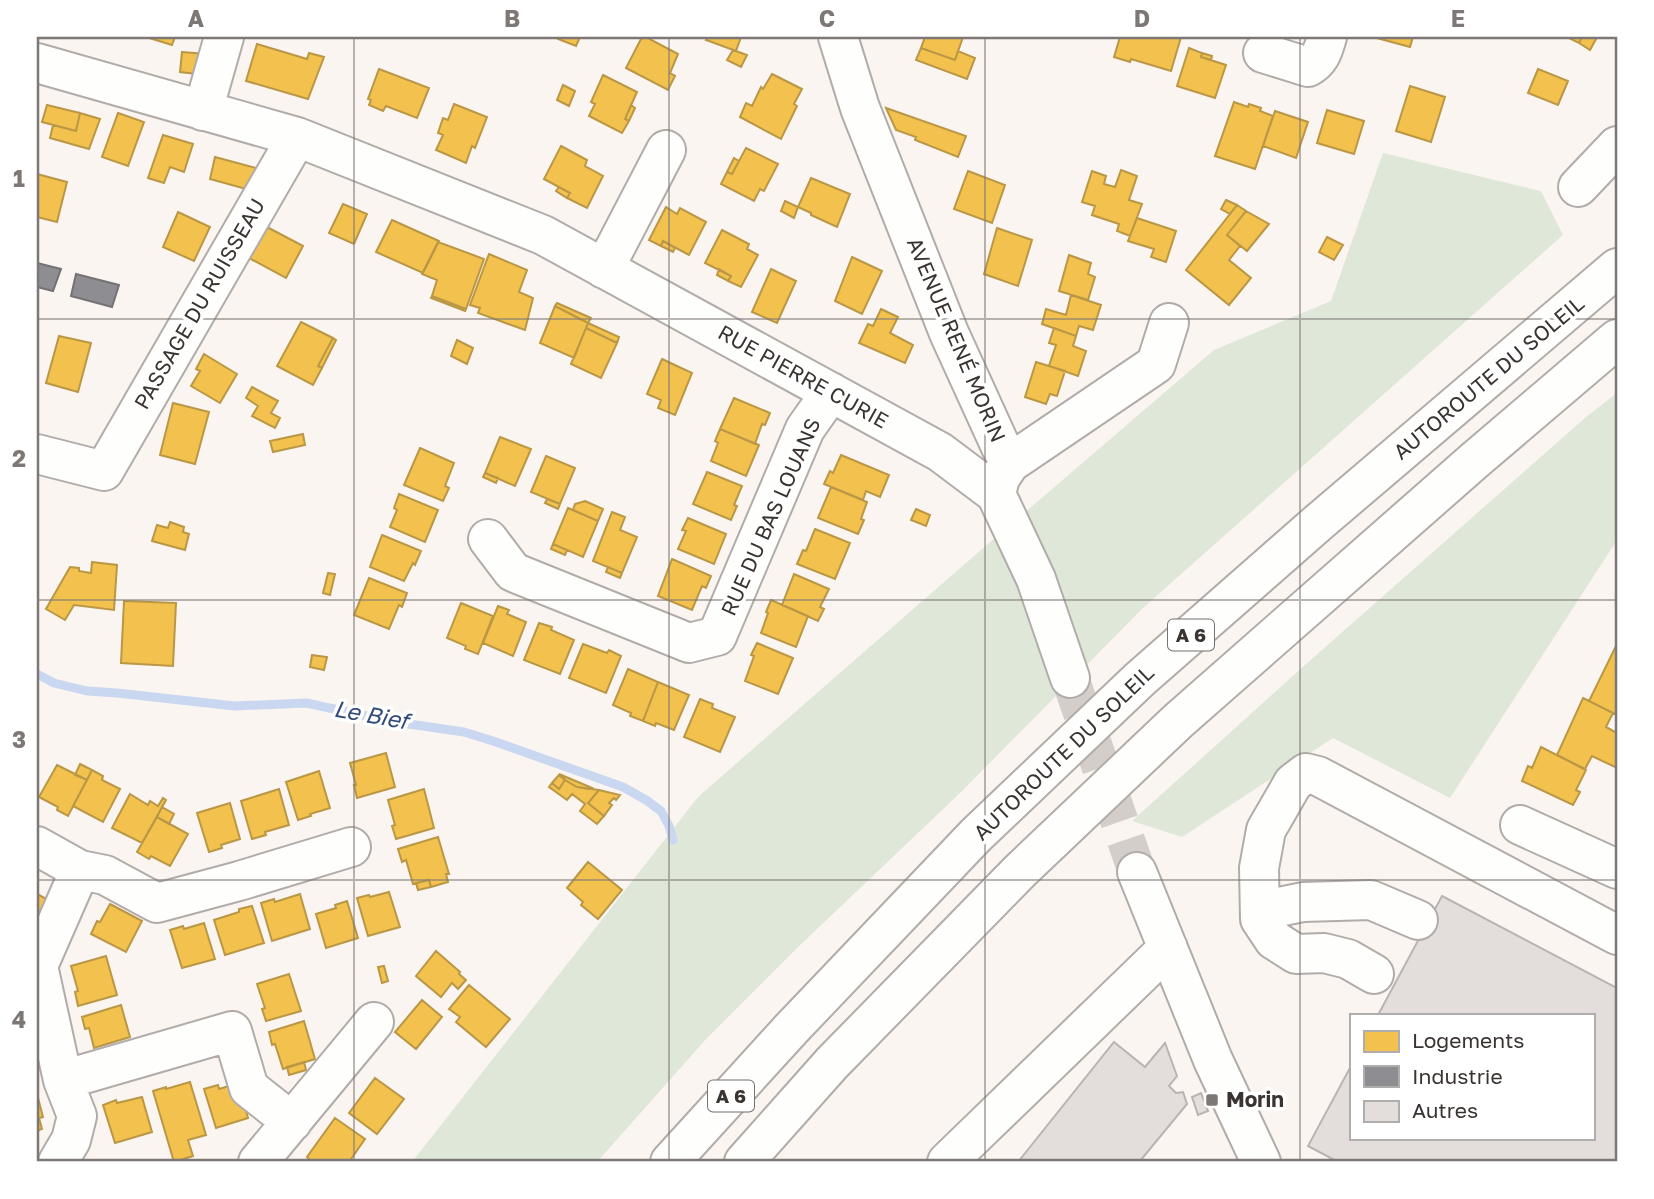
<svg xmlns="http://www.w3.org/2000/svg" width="1654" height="1199" viewBox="0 0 1654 1199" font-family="'Golos Text',sans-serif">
	<rect width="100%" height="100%" fill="#fbf5f2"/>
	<path fill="#dee7d8" d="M 1383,153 L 1541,191 L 1563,235 L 1144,607 L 959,794 L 796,949 L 707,1038 L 597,1162 L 412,1162 L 698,797 L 959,569 L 1214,350 L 1331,301 Z
		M 1617,393 L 1617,540 L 1450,798 L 1333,738 L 1182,837 L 1132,821 L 1305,665 L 1586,417 Z"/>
	<path fill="#f2c14e" stroke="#ba9745" stroke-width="2" d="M 146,37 L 175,37 L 172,45 Z
		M 559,37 L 580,37 L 576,46 L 558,39 Z
		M 642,37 L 646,37 L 678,54 L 670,73 L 675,76 L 668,90 L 626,68 Z
		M 708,37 L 741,37 L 736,51 L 706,40 Z
		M 925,37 L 963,37 L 955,60 L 921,48 Z
		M 1120,37 L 1181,37 L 1171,71 L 1131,59 L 1130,62 L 1114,57 Z
		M 1373,37 L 1413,37 L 1410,47 Z
		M 1567,37 L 1582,37 L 1579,43 Z
		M 1582,37 L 1593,37 L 1596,39 L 1590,50 L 1579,43 Z
		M 257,44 L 307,59 L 309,53 L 324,57 L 308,99 L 246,81 Z
		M 921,48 L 955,60 L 958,51 L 975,58 L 967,79 L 916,60 Z
		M 1189,48 L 1202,53 L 1201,57 L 1226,65 L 1215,98 L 1177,86 Z
		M 733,50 L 747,55 L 741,67 L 727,60 Z
		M 182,52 L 206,54 L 205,75 L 180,72 Z
		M 1202,53 L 1212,56 L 1211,60 L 1201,57 Z
		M 379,69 L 429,88 L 417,118 L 386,106 L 383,111 L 369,105 L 371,100 L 368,99 Z
		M 1538,69 L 1568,81 L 1558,105 L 1528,93 Z
		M 772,74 L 802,89 L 794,104 L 797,106 L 781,139 L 740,117 L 746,103 L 752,106 L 761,87 L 763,89 Z
		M 603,75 L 637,92 L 625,119 L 629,121 L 622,133 L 589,116 L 595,104 L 591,102 Z
		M 563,85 L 575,91 L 569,106 L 557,100 Z
		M 1410,86 L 1445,97 L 1431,142 L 1396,131 Z
		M 1234,102 L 1248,107 L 1249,104 L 1261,108 L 1260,111 L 1273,116 L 1255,169 L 1215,156 Z
		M 454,104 L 487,117 L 475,148 L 472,146 L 466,163 L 436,150 L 443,135 L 438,133 L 443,118 L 448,120 Z
		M 47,105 L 80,113 L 76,131 L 42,122 Z
		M 631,105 L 635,108 L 629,121 L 625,119 Z
		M 886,108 L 966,136 L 958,157 L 915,140 L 916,137 L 896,130 Z
		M 1327,110 L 1364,121 L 1354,154 L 1317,143 Z
		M 1275,111 L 1308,122 L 1296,158 L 1263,146 Z
		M 80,113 L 100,119 L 89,149 L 50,138 L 53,125 L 76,131 Z
		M 118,113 L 144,122 L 128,166 L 102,157 Z
		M 163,135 L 193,144 L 184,172 L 170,167 L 164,183 L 148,178 Z
		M 561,146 L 587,160 L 585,166 L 603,176 L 587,208 L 567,198 L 570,193 L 544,179 Z
		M 746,148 L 778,164 L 764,191 L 760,189 L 754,201 L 721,184 L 727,172 L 732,174 Z
		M 215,157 L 267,171 L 257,192 L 210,179 Z
		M 734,158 L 739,161 L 732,174 L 727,172 Z
		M 1121,170 L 1137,176 L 1129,200 L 1142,204 L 1130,236 L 1117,231 L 1119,224 L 1092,215 L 1095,206 L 1082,202 L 1092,171 L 1106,176 L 1104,184 L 1115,187 Z
		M 968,171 L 1005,185 L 992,223 L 954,209 Z
		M 37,174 L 67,182 L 57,222 L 37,217 Z
		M 811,178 L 850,194 L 837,227 L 811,215 L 811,213 L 798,207 Z
		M 559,187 L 570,193 L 567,198 L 556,191 Z
		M 1226,200 L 1237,205 L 1230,214 L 1221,209 Z
		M 785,201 L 798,207 L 794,218 L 781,211 Z
		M 343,204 L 367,214 L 354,244 L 329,233 Z
		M 1237,205 L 1246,211 L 1227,235 L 1240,246 L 1229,260 L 1251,278 L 1229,305 L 1186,270 Z
		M 666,207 L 677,214 L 680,208 L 706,222 L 689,255 L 663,241 L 661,246 L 649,240 Z
		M 1246,211 L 1269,224 L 1247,251 L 1227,235 Z
		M 178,212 L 210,227 L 194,261 L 163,247 Z
		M 1137,218 L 1176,231 L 1166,262 L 1151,257 L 1154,249 L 1128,241 Z
		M 392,220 L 439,241 L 423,273 L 376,252 Z
		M 265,226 L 303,246 L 286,278 L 249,258 Z
		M 997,228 L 1032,240 L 1018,286 L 984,274 Z
		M 722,230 L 749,244 L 747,249 L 758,255 L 741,287 L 728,281 L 731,276 L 705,263 Z
		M 1327,237 L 1343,245 L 1334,260 L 1319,252 Z
		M 663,241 L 675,248 L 673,252 L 661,246 Z
		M 438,242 L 484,259 L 466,309 L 432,296 L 437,280 L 422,274 Z
		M 489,254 L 527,270 L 519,292 L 533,298 L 525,330 L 478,313 L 480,308 L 470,305 Z
		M 1069,255 L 1091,263 L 1088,274 L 1095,277 L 1088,300 L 1059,291 Z
		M 852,257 L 882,271 L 862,314 L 835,301 Z
		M 719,269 L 731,276 L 728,281 L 717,275 Z
		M 771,269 L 796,281 L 777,323 L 752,312 Z
		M 1071,295 L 1101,305 L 1093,330 L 1079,326 L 1076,336 L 1042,324 L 1046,309 L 1066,315 Z
		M 432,296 L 466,309 L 465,311 L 431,298 Z
		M 557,303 L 591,318 L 588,323 L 555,306 Z
		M 555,306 L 588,323 L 574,358 L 540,343 Z
		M 881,309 L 898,317 L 890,333 L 913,345 L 905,363 L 859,343 L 868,324 L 873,326 Z
		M 301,322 L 333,338 L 318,366 L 322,368 L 313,385 L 277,366 Z
		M 588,323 L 619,337 L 617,343 L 586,328 Z
		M 586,328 L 617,343 L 601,378 L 571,364 Z
		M 1054,328 L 1076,336 L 1073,346 L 1086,351 L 1078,376 L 1049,366 L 1056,345 L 1049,343 Z
		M 59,336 L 91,343 L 78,392 L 46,383 Z
		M 333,338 L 336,340 L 322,368 L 318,366 Z
		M 457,340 L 473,348 L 467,364 L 451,356 Z
		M 204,354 L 237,374 L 220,403 L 191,386 L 200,371 L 196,369 Z
		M 662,359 L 692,373 L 675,415 L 658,408 L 661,400 L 647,394 Z
		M 1036,362 L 1065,371 L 1057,396 L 1050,394 L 1046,404 L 1025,397 Z
		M 252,387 L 278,401 L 271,413 L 280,418 L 275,428 L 252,416 L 258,406 L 246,398 Z
		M 734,398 L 770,413 L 765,425 L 762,424 L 755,444 L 720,429 Z
		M 173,403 L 209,412 L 195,464 L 160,455 Z
		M 720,429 L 759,445 L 746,476 L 711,461 L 718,443 L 715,441 Z
		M 303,434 L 305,445 L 273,452 L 270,441 Z
		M 500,437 L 531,449 L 515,486 L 485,473 Z
		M 420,448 L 454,463 L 445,486 L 449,488 L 443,501 L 404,485 Z
		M 841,455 L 889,475 L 880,497 L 866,491 L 863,500 L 824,484 L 830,471 L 833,473 Z
		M 546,456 L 575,468 L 560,504 L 531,492 Z
		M 707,472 L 742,486 L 734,505 L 737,506 L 731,520 L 693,504 Z
		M 485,473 L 498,478 L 496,483 L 483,477 Z
		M 831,487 L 867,502 L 861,519 L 864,520 L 858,534 L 818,518 Z
		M 399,494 L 438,510 L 425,542 L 390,527 L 397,510 L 394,508 Z
		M 547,499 L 560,504 L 558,509 L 545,503 Z
		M 585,501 L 603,509 L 598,521 L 573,510 L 575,504 Z
		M 568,508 L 598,521 L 583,557 L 553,544 Z
		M 916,509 L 930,515 L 926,526 L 911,520 Z
		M 612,512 L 625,517 L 620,530 L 637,537 L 622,573 L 593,561 Z
		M 688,518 L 726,534 L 714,564 L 678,549 L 686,531 L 682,530 Z
		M 170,522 L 184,527 L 183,532 L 189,534 L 185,550 L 152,541 L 157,525 L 168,528 Z
		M 815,529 L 850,543 L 835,579 L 797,564 L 803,550 L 806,551 Z
		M 382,535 L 421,551 L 415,565 L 413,563 L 404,581 L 370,567 Z
		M 553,544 L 567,550 L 565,555 L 551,549 Z
		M 672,559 L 711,576 L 706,588 L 702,586 L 692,610 L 658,596 Z
		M 92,562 L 117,565 L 114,610 L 74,605 L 65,620 L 46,609 L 70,567 L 79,568 L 79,571 L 91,573 Z
		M 608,567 L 622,573 L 620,578 L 606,572 Z
		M 328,573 L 335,574 L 330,595 L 323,593 Z
		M 794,574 L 829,589 L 820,607 L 824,609 L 818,621 L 782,605 Z
		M 369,578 L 407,593 L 402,607 L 399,605 L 389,629 L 354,615 Z
		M 771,600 L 808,616 L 796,647 L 761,633 L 768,613 L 766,612 Z
		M 124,601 L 176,603 L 173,666 L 121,663 Z
		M 461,603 L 493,616 L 478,654 L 465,649 L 466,646 L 447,638 Z
		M 498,606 L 509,610 L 507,614 L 526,622 L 513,656 L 483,643 Z
		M 539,623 L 552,627 L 551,630 L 574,640 L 560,674 L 524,660 Z
		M 757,643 L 793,658 L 778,694 L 745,681 L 754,656 L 751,655 Z
		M 583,644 L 607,653 L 609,650 L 621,656 L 606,693 L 569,678 Z
		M 1617,644 L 1617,715 L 1589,701 Z
		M 312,655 L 327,657 L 324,670 L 310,667 Z
		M 628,669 L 658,682 L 643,721 L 630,716 L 631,713 L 613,705 Z
		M 658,682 L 689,695 L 674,730 L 656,723 L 655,726 L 643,721 Z
		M 1583,698 L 1613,713 L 1606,727 L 1617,733 L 1617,768 L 1592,756 L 1585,769 L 1557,755 Z
		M 700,699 L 713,704 L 712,708 L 735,717 L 720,752 L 684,737 Z
		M 1541,747 L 1586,770 L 1576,790 L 1580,792 L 1573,805 L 1522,781 L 1528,766 L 1532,768 Z
		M 386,753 L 395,787 L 357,798 L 354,785 L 356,785 L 350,763 Z
		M 80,764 L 92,770 L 87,780 L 75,775 Z
		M 57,765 L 87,780 L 68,816 L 57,810 L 58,807 L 39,797 Z
		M 92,770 L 103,776 L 102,780 L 120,789 L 103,822 L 73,806 Z
		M 319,771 L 330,808 L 310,814 L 311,816 L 298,820 L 286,782 Z
		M 559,774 L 592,788 L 589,789 L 577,787 L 565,780 Z
		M 559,775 L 565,780 L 559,789 L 552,783 Z
		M 565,780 L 577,787 L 599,790 L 588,803 L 604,816 L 597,824 L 580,811 L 585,804 L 572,794 L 567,800 L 549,787 L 552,783 L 559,789 Z
		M 279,789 L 289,825 L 265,832 L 266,835 L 252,839 L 241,801 Z
		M 424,789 L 434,828 L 396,839 L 392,826 L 395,825 L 388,800 Z
		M 599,790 L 620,795 L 616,800 L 614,798 L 609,803 L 612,805 L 604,816 L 588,803 Z
		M 130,794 L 148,805 L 150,801 L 158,806 L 163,798 L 166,800 L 142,843 L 112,828 Z
		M 230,803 L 240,839 L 221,845 L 222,848 L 209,852 L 197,813 Z
		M 162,807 L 174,814 L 169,824 L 157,817 Z
		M 157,817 L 188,834 L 170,866 L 151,856 L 149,859 L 137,852 Z
		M 438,837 L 449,874 L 446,874 L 448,882 L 431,887 L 429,880 L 413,884 L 406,860 L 402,862 L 398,849 Z
		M 588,862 L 622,890 L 598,919 L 581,905 L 583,902 L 567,888 Z
		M 429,880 L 431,887 L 418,890 L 416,883 Z
		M 389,892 L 400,927 L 368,936 L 357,898 L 369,895 L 370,897 Z
		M 37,894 L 54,903 L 37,935 Z
		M 300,894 L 310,929 L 272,941 L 261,903 L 274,899 L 275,902 Z
		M 347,901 L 358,938 L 326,948 L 316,914 L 336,908 L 335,905 Z
		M 110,904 L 142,921 L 126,952 L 91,934 L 97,921 L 100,922 Z
		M 252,906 L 264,943 L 225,955 L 214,920 L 239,912 L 239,909 Z
		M 204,923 L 215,959 L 182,968 L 170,930 L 183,926 L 184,929 Z
		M 436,951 L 460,972 L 459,974 L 466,980 L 458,989 L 452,983 L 441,997 L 416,976 Z
		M 106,956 L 117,995 L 78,1006 L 75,992 L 78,991 L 71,966 Z
		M 384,966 L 388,981 L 382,983 L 378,967 Z
		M 289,974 L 301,1011 L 266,1021 L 262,1009 L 265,1008 L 257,984 Z
		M 469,985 L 510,1019 L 486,1047 L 456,1022 L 460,1017 L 449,1009 Z
		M 422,1000 L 442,1017 L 416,1049 L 395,1032 Z
		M 121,1005 L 130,1037 L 94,1048 L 89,1028 L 85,1029 L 82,1017 Z
		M 304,1021 L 315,1059 L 283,1069 L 275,1044 L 272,1045 L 269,1032 Z
		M 304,1062 L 306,1070 L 289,1075 L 287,1067 Z
		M 375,1078 L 404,1099 L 377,1134 L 349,1113 Z
		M 190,1082 L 206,1135 L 188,1140 L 193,1156 L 174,1162 L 153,1091 L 166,1087 L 166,1089 Z
		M 239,1083 L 248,1118 L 216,1128 L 204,1089 L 218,1085 L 219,1089 Z
		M 37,1094 L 43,1117 L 39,1118 L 42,1129 L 37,1131 Z
		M 142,1097 L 152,1132 L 115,1143 L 103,1105 L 116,1100 L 117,1103 Z
		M 335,1118 L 365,1139 L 349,1162 L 309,1162 L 310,1160 L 307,1157 Z"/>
	<path fill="#8d8d92" stroke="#747275" stroke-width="2" d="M 37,263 L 61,269 L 53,291 L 37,287 Z
		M 76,274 L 119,285 L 112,307 L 71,296 Z"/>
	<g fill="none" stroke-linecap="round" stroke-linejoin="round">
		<path stroke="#cad7f0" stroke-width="9" d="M 37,674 L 54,683 L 87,691 L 117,693 L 235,706 L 306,703 L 395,722 L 464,732 L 493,741 L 623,787 L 646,800 L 661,811 L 669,826 L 673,840"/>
	</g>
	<path fill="#e3dedb" stroke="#b9b4b2" stroke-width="2" d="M 1442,896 L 1617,988 L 1617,1162 L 1338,1162 L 1308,1146 L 1351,1066 L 1351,1138 L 1593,1138 L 1593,1015 L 1378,1015 Z
		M 1114,1042 L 1145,1067 L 1165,1043 L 1177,1076 L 1169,1086 L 1176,1093 L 1183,1092 L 1187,1104 L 1140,1161 L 1141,1162 L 1018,1162 Z
		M 1201,1093 L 1208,1111 L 1198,1115 L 1192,1097 Z"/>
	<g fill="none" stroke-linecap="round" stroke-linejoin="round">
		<path stroke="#d4cecb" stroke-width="38" stroke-dasharray="38 19" stroke-linecap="butt" d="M 1070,678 L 1137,872"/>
		<g stroke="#b1acaa" stroke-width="42">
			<path id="minor" d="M 838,37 L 860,108 L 949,333 L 1001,447 L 1010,463
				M 1263,53 L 1308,67 C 1321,60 1323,50 1327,37
				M 37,63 L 297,137 L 543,235 L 940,452 L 996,494
				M 203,111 L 224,37
				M 1578,187 L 1617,146
				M 604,269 L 666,150
				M 37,454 L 104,471 L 297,137
				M 488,539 L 513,572 L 689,643 L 717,636 L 805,429 L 831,392
				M 1070,678 L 1036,579 L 996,494 L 1000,478 L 1010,463 L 1156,364 L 1169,323
				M 1520,825 L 1617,869
				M 37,846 L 80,870 L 38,966 L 63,1080 L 77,1116 L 71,1140 L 58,1162
				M 80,870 L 105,875 L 157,903 L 239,881 L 351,847
				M 1137,872 L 1213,1060 L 1261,1162
				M 1260,911 L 1303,902 L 1371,900 L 1418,920
				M 1374,974 L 1348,959 L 1324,953 L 1296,954 L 1274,940 L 1260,919 L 1259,868 L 1266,830 L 1293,783 L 1306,773 L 1318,776 L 1617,935
				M 63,1080 L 232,1031 L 249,1088 L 292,1122
				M 258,1162 L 374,1022
				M 947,1162 L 1168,948"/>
		</g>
		<g stroke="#b1acaa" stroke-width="42">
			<path id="highway" d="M 670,1162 L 791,1029 L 976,835 L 1140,679 L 1319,522 L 1617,268
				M 744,1162 L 832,1063 L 1020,871 L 1178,721 L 1475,460 L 1617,339"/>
		</g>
		<use href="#minor" stroke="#fefefd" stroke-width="38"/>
		<use href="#highway" stroke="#fefefd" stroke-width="38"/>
	</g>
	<path fill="none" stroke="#7d7875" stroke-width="2" stroke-opacity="0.55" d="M 354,37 L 354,1162M 669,37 L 669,1162M 985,37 L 985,1162M 1300,37 L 1300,1162M 37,319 L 1617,319M 37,600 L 1617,600M 37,880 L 1617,880"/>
	<rect fill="#7d7875" stroke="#fff" stroke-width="2.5" x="1205" y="1093" width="14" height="14" rx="3.5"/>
	<g text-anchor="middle" stroke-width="7" stroke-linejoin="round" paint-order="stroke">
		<g fill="#fff" stroke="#74716f" stroke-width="2">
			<rect x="1168" y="619.5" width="46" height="31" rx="5"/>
			<rect x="708" y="1080.5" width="46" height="31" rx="5"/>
		</g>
		<g font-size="19" font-weight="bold" fill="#393431">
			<text x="1191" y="642">A 6</text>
			<text x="731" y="1103">A 6</text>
		</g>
		<g font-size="21" fill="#393431" stroke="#fff">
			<text transform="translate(200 304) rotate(-60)" y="7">PASSAGE DU RUISSEAU</text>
			<text transform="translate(956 340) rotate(67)" y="7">AVENUE RENÉ MORIN</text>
			<text transform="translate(803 377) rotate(29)" y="7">RUE PIERRE CURIE</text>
			<text transform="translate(1489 378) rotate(-40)" y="7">AUTOROUTE DU SOLEIL</text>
			<text transform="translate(771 517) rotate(-66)" y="7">RUE DU BAS LOUANS</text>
			<text transform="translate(1064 753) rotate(-44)" y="7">AUTOROUTE DU SOLEIL</text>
		</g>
		<g font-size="21" font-weight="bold" fill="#393431" stroke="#fff" text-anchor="start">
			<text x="1226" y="1107">Morin</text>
		</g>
		<g font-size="23" font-style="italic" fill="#324b7c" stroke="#fff">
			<text transform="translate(371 715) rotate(10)" y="8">Le Bief</text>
		</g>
	</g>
	<rect width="1654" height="1199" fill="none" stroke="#ffffff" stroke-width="77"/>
	<rect x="1350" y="1014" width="245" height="126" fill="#ffffff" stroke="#b0aead" stroke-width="2"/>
	<rect x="1364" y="1031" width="35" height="21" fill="#f2c14e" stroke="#b0aead" stroke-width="2"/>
	<text x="1412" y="1048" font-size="21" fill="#393431">Logements</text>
	<rect x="1364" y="1066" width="35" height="21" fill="#8d8d92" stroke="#b0aead" stroke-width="2"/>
	<text x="1412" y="1084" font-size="21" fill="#393431">Industrie</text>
	<rect x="1364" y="1101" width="35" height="21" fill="#e3dedb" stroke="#b0aead" stroke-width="2"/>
	<text x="1412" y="1118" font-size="21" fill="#393431">Autres</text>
	<rect x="38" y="38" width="1578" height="1122" fill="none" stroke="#7d7875" stroke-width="2.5"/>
	<g font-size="23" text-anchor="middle" font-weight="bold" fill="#7d7875">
		<text x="196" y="27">A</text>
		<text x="512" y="27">B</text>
		<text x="827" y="27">C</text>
		<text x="1142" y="27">D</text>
		<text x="1458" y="27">E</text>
		<text x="19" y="187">1</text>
		<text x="19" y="467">2</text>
		<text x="19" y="748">3</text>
		<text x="19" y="1028">4</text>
	</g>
</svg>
